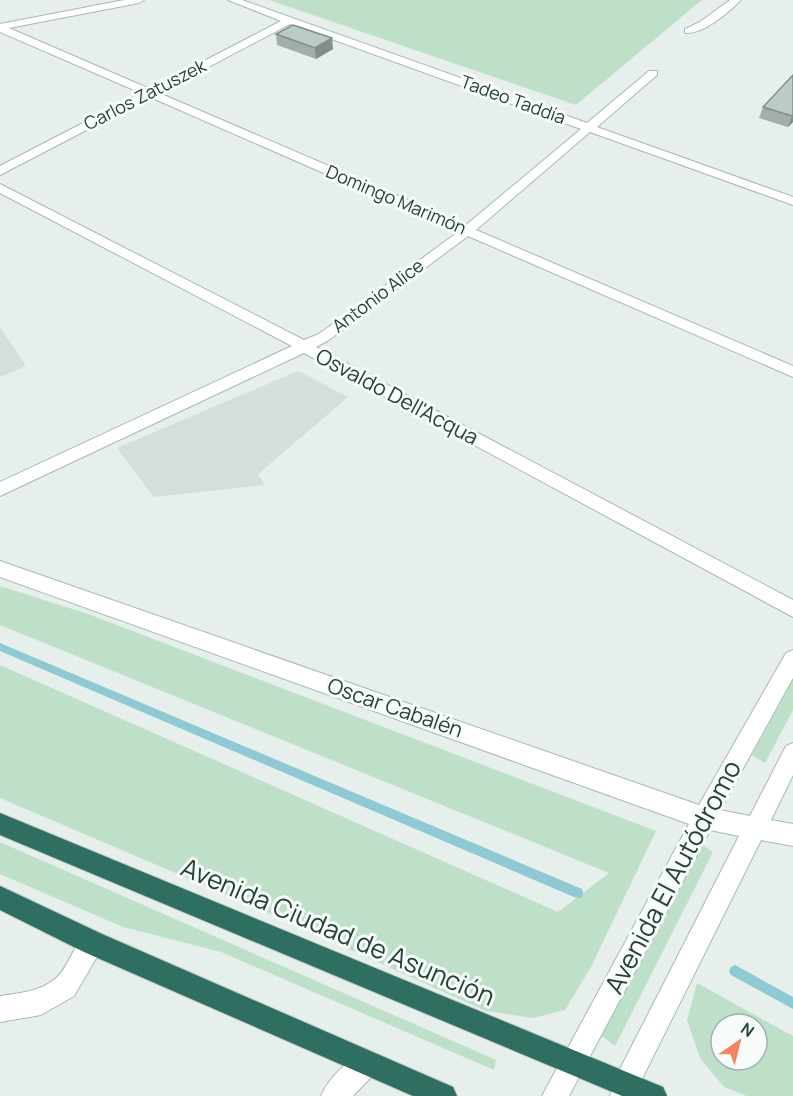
<svg xmlns="http://www.w3.org/2000/svg" width="793" height="1096" viewBox="0 0 793 1096" font-family="Manrope,sans-serif">
	<rect width="100%" height="100%" fill="#e6efeb"/>
	<path fill="#d4dfda" d="M 0,327 L 26,366 L 0,377 Z
		M 298,371 L 348,397 L 258,474 L 265,485 L 154,497 L 117,448 Z"/>
	<path fill="#bfe0c8" fill-rule="evenodd" d="M 269,0 L 702,0 L 576,105 Z
		M 0,586 L 88,614 L 656,831 L 591,967 L 565,1010 L 533,1018 L 486,1011 L 262,910 L 0,798 L 0,665 L 558,912 L 609,873 L 0,625 Z
		M 793,679 L 793,710 L 765,763 L 752,755 Z
		M 0,842 L 496,1060 L 494,1070 L 221,952 L 123,927 L 0,874 Z
		M 700,843 L 713,852 L 615,1046 L 601,1035 Z
		M 697,983 L 793,1036 L 793,1096 L 747,1096 L 724,1087 L 700,1058 L 687,1020 ZM 721,1024 L 757,1024 L 757,1060 L 721,1060 Z"/>
	<g fill="none" stroke-linecap="round" stroke-linejoin="round">
		<path fill="#8ec9d4" fill-rule="evenodd" d="M 0,643 L 582,889 L 583,893 L 582,897 L 578,898 L 574,897 L 0,651 Z
			M 735,965 L 793,997 L 793,1009 L 731,975 L 729,971 L 731,967 Z"/>
		<g stroke="#a8b8b2" stroke-width="2">
			<path id="minor" d="M 124,0 L 144,0 L 139,3 L 9,28 L 150,89 L 281,21 L 228,0 L 242,0 L 587,123 L 649,71 L 657,71 L 657,75 L 597,127 L 793,197 L 793,205 L 590,132 L 476,230 L 793,366 L 793,377 L 468,236 L 329,340 L 316,347 L 793,600 L 793,617 L 304,353 L 0,496 L 0,482 L 292,346 L 0,193 L 0,184 L 304,340 L 319,334 L 458,232 L 150,97 L 0,175 L 0,166 L 141,93 L 0,32 L 0,24 ZM 290,24 L 581,129 L 466,225 L 159,93 Z
				M 730,0 L 741,0 C 729,12 703,35 685,33 L 685,29 L 700,22 Z
				M 0,561 L 699,805 L 786,653 L 793,650 L 793,678 L 720,810 L 750,816 L 786,746 L 793,743 L 793,775 L 771,820 L 793,824 L 793,846 L 761,840 L 638,1087 L 636,1096 L 610,1096 L 617,1075 L 739,836 L 710,830 L 569,1096 L 542,1096 L 689,824 L 0,577 Z
				M 93,931 L 102,934 L 105,943 L 74,996 L 41,1015 L 0,1022 L 0,996 C 19,993 39,992 55,979 C 71,966 73,939 93,931 Z
				M 367,1050 L 376,1054 L 380,1063 L 376,1072 L 353,1096 L 321,1096 C 328,1079 350,1057 367,1050 Z"/>
		</g>
		<g stroke="#c2cac8" stroke-width="2">
			<path id="highway" d="M 0,813 L 663,1087 L 667,1096 L 622,1096 L 0,835 Z
				M 0,886 L 102,934 L 453,1087 L 457,1096 L 413,1096 L 84,952 L 0,910 Z"/>
		</g>
		<use href="#minor" fill="#fff" fill-rule="evenodd"/>
		<use href="#highway" fill="#2f6f62" fill-rule="evenodd"/>
	</g>
	<path fill="#a1aea9" d="M 276,34 L 333,49 L 316,59 L 277,45 Z
		M 793,75 L 793,122 L 788,127 L 759,118 L 763,107 Z"/>
	<path fill="#838d89" d="M 332,38 L 333,49 L 316,59 L 315,48 Z
		M 793,115 L 793,122 L 788,127 L 792,116 Z"/>
	<path fill="#bbcac4" stroke="#838d89" stroke-width="1.5" d="M 293,25 L 332,38 L 315,48 L 276,34 Z
		M 793,75 L 793,115 L 792,116 L 763,107 Z"/>
	<g text-anchor="middle" stroke-width="6" stroke-linejoin="round" paint-order="stroke">
		<g font-size="18" fill="#24423a" stroke="#f7fbf9">
			<text transform="translate(145 95) rotate(-27)" y="6">Carlos Zatuszek</text>
			<text transform="translate(513 100) rotate(20)" y="6">Tadeo Taddía</text>
			<text transform="translate(396 200) rotate(23)" y="6">Domingo Marimón</text>
			<text transform="translate(378 296) rotate(-37)" y="6">Antonio Alice</text>
		</g>
		<g font-size="21" fill="#24423a" stroke="#f7fbf9">
			<text transform="translate(397 397) rotate(28)" y="7">Osvaldo Dell'Acqua</text>
			<text transform="translate(395 708) rotate(19)" y="7">Oscar Cabalén</text>
		</g>
		<g font-size="26" fill="#24423a" stroke="#f7fbf9">
			<text transform="translate(673 877) rotate(-62)" y="9">Avenida El Autódromo</text>
			<text transform="translate(338 932) rotate(23)" y="9">Avenida Ciudad de Asunción</text>
		</g>
	</g>
	<g transform="translate(739 1042) rotate(35)"><circle r="28" fill="#f7fbf9" stroke="#a3b1ad" stroke-width="1.5"/>
	<path d="M0-4.5L10 22L0 15L-10 22Z" fill="#f4845f"/>
	<text y="-9" font-size="16" font-weight="bold" text-anchor="middle" fill="#24423a">N</text>
	</g>
</svg>
